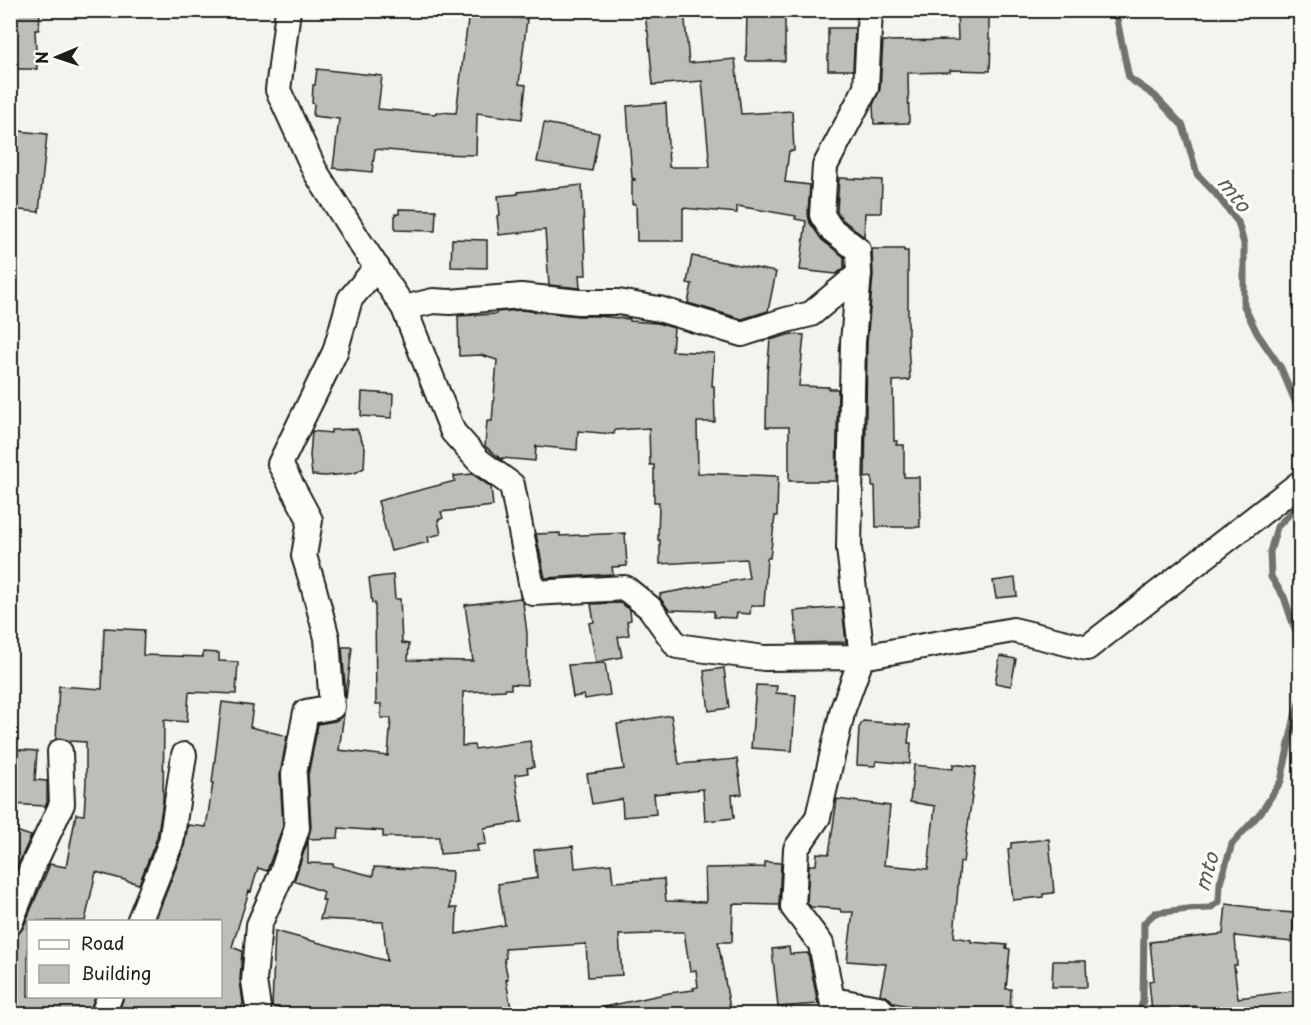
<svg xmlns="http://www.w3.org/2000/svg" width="1311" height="1025" viewBox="0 0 1311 1025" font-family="'Playpen Sans',sans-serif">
	<rect width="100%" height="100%" fill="#f4f3ee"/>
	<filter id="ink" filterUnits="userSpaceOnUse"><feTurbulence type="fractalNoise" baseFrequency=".0167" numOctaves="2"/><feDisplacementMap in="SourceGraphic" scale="12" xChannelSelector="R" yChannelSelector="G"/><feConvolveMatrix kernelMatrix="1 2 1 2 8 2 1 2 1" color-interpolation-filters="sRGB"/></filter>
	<g filter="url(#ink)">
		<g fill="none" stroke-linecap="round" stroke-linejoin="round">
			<path stroke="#72716f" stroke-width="7" d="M 1115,10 L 1129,78 L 1155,96 L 1183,126 L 1197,174 L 1216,194 L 1238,222 L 1244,244 L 1244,306 L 1257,333 L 1281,368 L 1300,413
				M 1300,503 L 1277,527 L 1270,552 L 1271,577 L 1284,597 L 1300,644
				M 1139,1014 L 1143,1001 L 1144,923 L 1155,913 L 1188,909 L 1210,908 L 1219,902 L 1220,883 L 1232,844 L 1262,811 L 1281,781 L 1295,716 L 1300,700"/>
		</g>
		<path fill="#bebdba" stroke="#1c1c1c" stroke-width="1.5" d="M 10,10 L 40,10 L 39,30 L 35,30 L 37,69 L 10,69 Z
			M 666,10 L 684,10 L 689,63 L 735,59 L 741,114 L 792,111 L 794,151 L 789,151 L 785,182 L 810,185 L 808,214 L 810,223 L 822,240 L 844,257 L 844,268 L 836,274 L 800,270 L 806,221 L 795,219 L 796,216 L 737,206 L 737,213 L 683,208 L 683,241 L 637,241 L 636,204 L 632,204 L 632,180 L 635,180 L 635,179 L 632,178 L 627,106 L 666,103 L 669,167 L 710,167 L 702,81 L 653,85 L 648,31 L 647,31 L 645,13 Z
			M 747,10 L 785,10 L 785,61 L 746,61 Z
			M 957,10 L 988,10 L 988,14 L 989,14 L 989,39 L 991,39 L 990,71 L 950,70 L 950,72 L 908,73 L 909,123 L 874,124 L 873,105 L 880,89 L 883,41 L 958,40 Z
			M 469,12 L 527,19 L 519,84 L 526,85 L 522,119 L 477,113 L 476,155 L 432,154 L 375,149 L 372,172 L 333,168 L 339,119 L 313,116 L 314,104 L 312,103 L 313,85 L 315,85 L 317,69 L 382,76 L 378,109 L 436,114 L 436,112 L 456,113 Z
			M 828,28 L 855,28 L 853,70 L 828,70 Z
			M 544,123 L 599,133 L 592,171 L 537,162 Z
			M 10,130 L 47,134 L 39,212 L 10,209 Z
			M 839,178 L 882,180 L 881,213 L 865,213 L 864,237 L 842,219 L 837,211 Z
			M 582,185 L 586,275 L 579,275 L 580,288 L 549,285 L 545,230 L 499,235 L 497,216 L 500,215 L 498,196 L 518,194 L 518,192 Z
			M 399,209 L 436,210 L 435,231 L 395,230 L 395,214 L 399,214 Z
			M 452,239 L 487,240 L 487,268 L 451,267 Z
			M 872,249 L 904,249 L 904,251 L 908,251 L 908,342 L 910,380 L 893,381 L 894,441 L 897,441 L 896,445 L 904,445 L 904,477 L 919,477 L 920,527 L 876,527 L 875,486 L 872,486 L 872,477 L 865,478 L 867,343 L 873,275 Z
			M 692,256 L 776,272 L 768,311 L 742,319 L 688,303 L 692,284 L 687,283 Z
			M 521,310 L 578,316 L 597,316 L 630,319 L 630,321 L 657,323 L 674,328 L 672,351 L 714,353 L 712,386 L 714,386 L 715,422 L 697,422 L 698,473 L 778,476 L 777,516 L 775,516 L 770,558 L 767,558 L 764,606 L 751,606 L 750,614 L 737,613 L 736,618 L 714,617 L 714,611 L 669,610 L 660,598 L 660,594 L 749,578 L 746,559 L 660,564 L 660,540 L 658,540 L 659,502 L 654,502 L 654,465 L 650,465 L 649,428 L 615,430 L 614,434 L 578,431 L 577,450 L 536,446 L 535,461 L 502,458 L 502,460 L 485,446 L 487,421 L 492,421 L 497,360 L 481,355 L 459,356 L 458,316 L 496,314 L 496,312 Z
			M 791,334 L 804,335 L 799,386 L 829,387 L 829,389 L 838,389 L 836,481 L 789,481 L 789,427 L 766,427 L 767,373 L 770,340 Z
			M 362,392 L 393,394 L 392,418 L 361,416 Z
			M 357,429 L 365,448 L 364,468 L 355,473 L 347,474 L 325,476 L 312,475 L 310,456 L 312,431 L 331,433 L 331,430 Z
			M 472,474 L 491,487 L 493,506 L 441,512 L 443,518 L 438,520 L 441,534 L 428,537 L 429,542 L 391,551 L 378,501 L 455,481 L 454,476 Z
			M 560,533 L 560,536 L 625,533 L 627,566 L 612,567 L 613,574 L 545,578 L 536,534 Z
			M 393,575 L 395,599 L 400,599 L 402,643 L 409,644 L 408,660 L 473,661 L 465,605 L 520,598 L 523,603 L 527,633 L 527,685 L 511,684 L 511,689 L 505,689 L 505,690 L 463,692 L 462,746 L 474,745 L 475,749 L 530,741 L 534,767 L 527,768 L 528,773 L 515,775 L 522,822 L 484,828 L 486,844 L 477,845 L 478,851 L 440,854 L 439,837 L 383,837 L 383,831 L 339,828 L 338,838 L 308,839 L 311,827 L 308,775 L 318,724 L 335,721 L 340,718 L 344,714 L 339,750 L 388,756 L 391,718 L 381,718 L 381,704 L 376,704 L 375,603 L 372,603 L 369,578 Z
			M 1015,578 L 1017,596 L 996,598 L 993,581 Z
			M 620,603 L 630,610 L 631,620 L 627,621 L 629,635 L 618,637 L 622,657 L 596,662 L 589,623 L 594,622 L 591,604 Z
			M 842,607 L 846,642 L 797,643 L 794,611 Z
			M 104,628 L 144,630 L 143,655 L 203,657 L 203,652 L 219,653 L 219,661 L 238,662 L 236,694 L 189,692 L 187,722 L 164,720 L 163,802 L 157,838 L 139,884 L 96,872 L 85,921 L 28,921 L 28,996 L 95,996 L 89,1014 L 10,1014 L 10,937 L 18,934 L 23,928 L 50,864 L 66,867 L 76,814 L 84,815 L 86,782 L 86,742 L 69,741 L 60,738 L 56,739 L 59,686 L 102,689 Z
			M 342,647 L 352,647 L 346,699 Z
			M 1000,656 L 1016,659 L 1011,686 L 995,683 Z
			M 605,663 L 610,695 L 585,699 L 584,695 L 573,697 L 568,665 Z
			M 724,668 L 729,708 L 709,711 L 704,671 Z
			M 756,685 L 777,686 L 776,693 L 796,695 L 792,751 L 751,748 Z
			M 222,702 L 253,706 L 250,727 L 287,736 L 280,775 L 283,826 L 267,871 L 258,868 L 251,892 L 249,891 L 232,947 L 242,951 L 240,980 L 243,1003 L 239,1014 L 118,1014 L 124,996 L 220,996 L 220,921 L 155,921 L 184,847 L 188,825 L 206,827 L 213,783 L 212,783 Z
			M 671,715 L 679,764 L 737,759 L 742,794 L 732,795 L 734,818 L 705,821 L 703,789 L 654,794 L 656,814 L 623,817 L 622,799 L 592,804 L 587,774 L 624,769 L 617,724 Z
			M 863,721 L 910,725 L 908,743 L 911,743 L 910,764 L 876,761 L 875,766 L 857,765 L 859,728 Z
			M 10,749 L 37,751 L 35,780 L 47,781 L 47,803 L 45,806 L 10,804 Z
			M 953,764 L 976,767 L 963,862 L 960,862 L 954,937 L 971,940 L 971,942 L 1007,945 L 1006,948 L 1010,949 L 1006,989 L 1011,989 L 1010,1014 L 918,1014 L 920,1008 L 894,1003 L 889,998 L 880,994 L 886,964 L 847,961 L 853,912 L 841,912 L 840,909 L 811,907 L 807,903 L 809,865 L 816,865 L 817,853 L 829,854 L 837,799 L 890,806 L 884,865 L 928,869 L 935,806 L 910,802 L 914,765 L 953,769 Z
			M 10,829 L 31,836 L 10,883 Z
			M 1049,839 L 1054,893 L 1043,894 L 1043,897 L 1013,900 L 1008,849 L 1011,848 L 1011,843 Z
			M 308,840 L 308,863 L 333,864 L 333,866 L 373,876 L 374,867 L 452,871 L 450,908 L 457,908 L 456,934 L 505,925 L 498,884 L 537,878 L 534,850 L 573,846 L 575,868 L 611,864 L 613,882 L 664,879 L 666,901 L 706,902 L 705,868 L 765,867 L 765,862 L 781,863 L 779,905 L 733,904 L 732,942 L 718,942 L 731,1014 L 605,1014 L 604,1007 L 669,993 L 694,990 L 693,988 L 698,987 L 696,970 L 690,971 L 684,932 L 652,932 L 652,934 L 619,935 L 622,975 L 588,977 L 586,944 L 505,949 L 506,958 L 504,959 L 508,979 L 506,980 L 512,1014 L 278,1014 L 279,1008 L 272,1007 L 275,931 L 387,961 L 383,922 L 320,919 L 325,900 L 322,900 L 324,892 L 294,881 Z
			M 1226,904 L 1258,908 L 1257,910 L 1294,913 L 1292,942 L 1235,936 L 1237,965 L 1234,965 L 1238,998 L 1300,990 L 1300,1014 L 1196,1014 L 1195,1006 L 1152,1012 L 1149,981 L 1154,980 L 1150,942 L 1223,934 Z
			M 789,947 L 790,954 L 808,953 L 818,1004 L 778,1007 L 772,949 Z
			M 1053,961 L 1086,961 L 1087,987 L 1052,987 Z"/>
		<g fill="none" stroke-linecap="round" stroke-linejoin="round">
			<g stroke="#1c1c1c" stroke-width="28">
				<path id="street" d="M 288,10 L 278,90 L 315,171 L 359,241 L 404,308 L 453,432 L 479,461 L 512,485 L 533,593 L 625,588 L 650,608 L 677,646 L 764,658 L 862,657 L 1013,630 L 1087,648 L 1300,483
					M 870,10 L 866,88 L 825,166 L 822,215 L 831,229 L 858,250 L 859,274 L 853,342 L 849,548 L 862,657 L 843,709 L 818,817 L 796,849 L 793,907 L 821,944 L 832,1000 L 879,1008 L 885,1014
					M 404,308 L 433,301 L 450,302 L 521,296 L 579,302 L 618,302 L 659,309 L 742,334 L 786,320 L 811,314 L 859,274
					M 139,922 L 171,842 L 184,755
					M 10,923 L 32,868 L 62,804 L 60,752
					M 103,1014 L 110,996
					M 259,1014 L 254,981 L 259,925 L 282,873 L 297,828 L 294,774 L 306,712 L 332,707 L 327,638 L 313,585 L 304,556 L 310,520 L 280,464 L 335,352 L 350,299 L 377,267"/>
			</g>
			<use href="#street" stroke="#fdfcf7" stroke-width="24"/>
		</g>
	</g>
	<g text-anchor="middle" stroke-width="6" stroke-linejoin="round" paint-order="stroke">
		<g font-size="21" font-style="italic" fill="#5c5c5a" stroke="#fdfcf7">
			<text transform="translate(1234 194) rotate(52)" y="7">mto</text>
			<text transform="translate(1207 872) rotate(-74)" y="7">mto</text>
		</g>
	</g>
	<rect width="1311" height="1025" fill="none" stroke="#fdfcf7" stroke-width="36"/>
	<rect x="18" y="18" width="1275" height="989" fill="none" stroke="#1c1c1c" stroke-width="2" filter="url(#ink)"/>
	<rect x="27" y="920" width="195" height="78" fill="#fdfcf7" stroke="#a3a29f" stroke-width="1.5"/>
	<rect x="39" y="940" width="30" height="9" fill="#fdfcf7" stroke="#a3a29f" stroke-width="1.5"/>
	<text x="81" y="950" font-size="18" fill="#1c1c1c">Road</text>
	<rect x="39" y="965" width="30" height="18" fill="#bebdba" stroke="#a3a29f" stroke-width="1.5"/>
	<text x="81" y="980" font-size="18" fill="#1c1c1c">Building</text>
	<g transform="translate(57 57) rotate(268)" stroke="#fdfcf7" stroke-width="4.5" paint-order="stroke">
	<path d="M0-4.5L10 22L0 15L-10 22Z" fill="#1c1c1c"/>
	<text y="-9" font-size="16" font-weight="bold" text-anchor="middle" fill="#1c1c1c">N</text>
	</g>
</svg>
